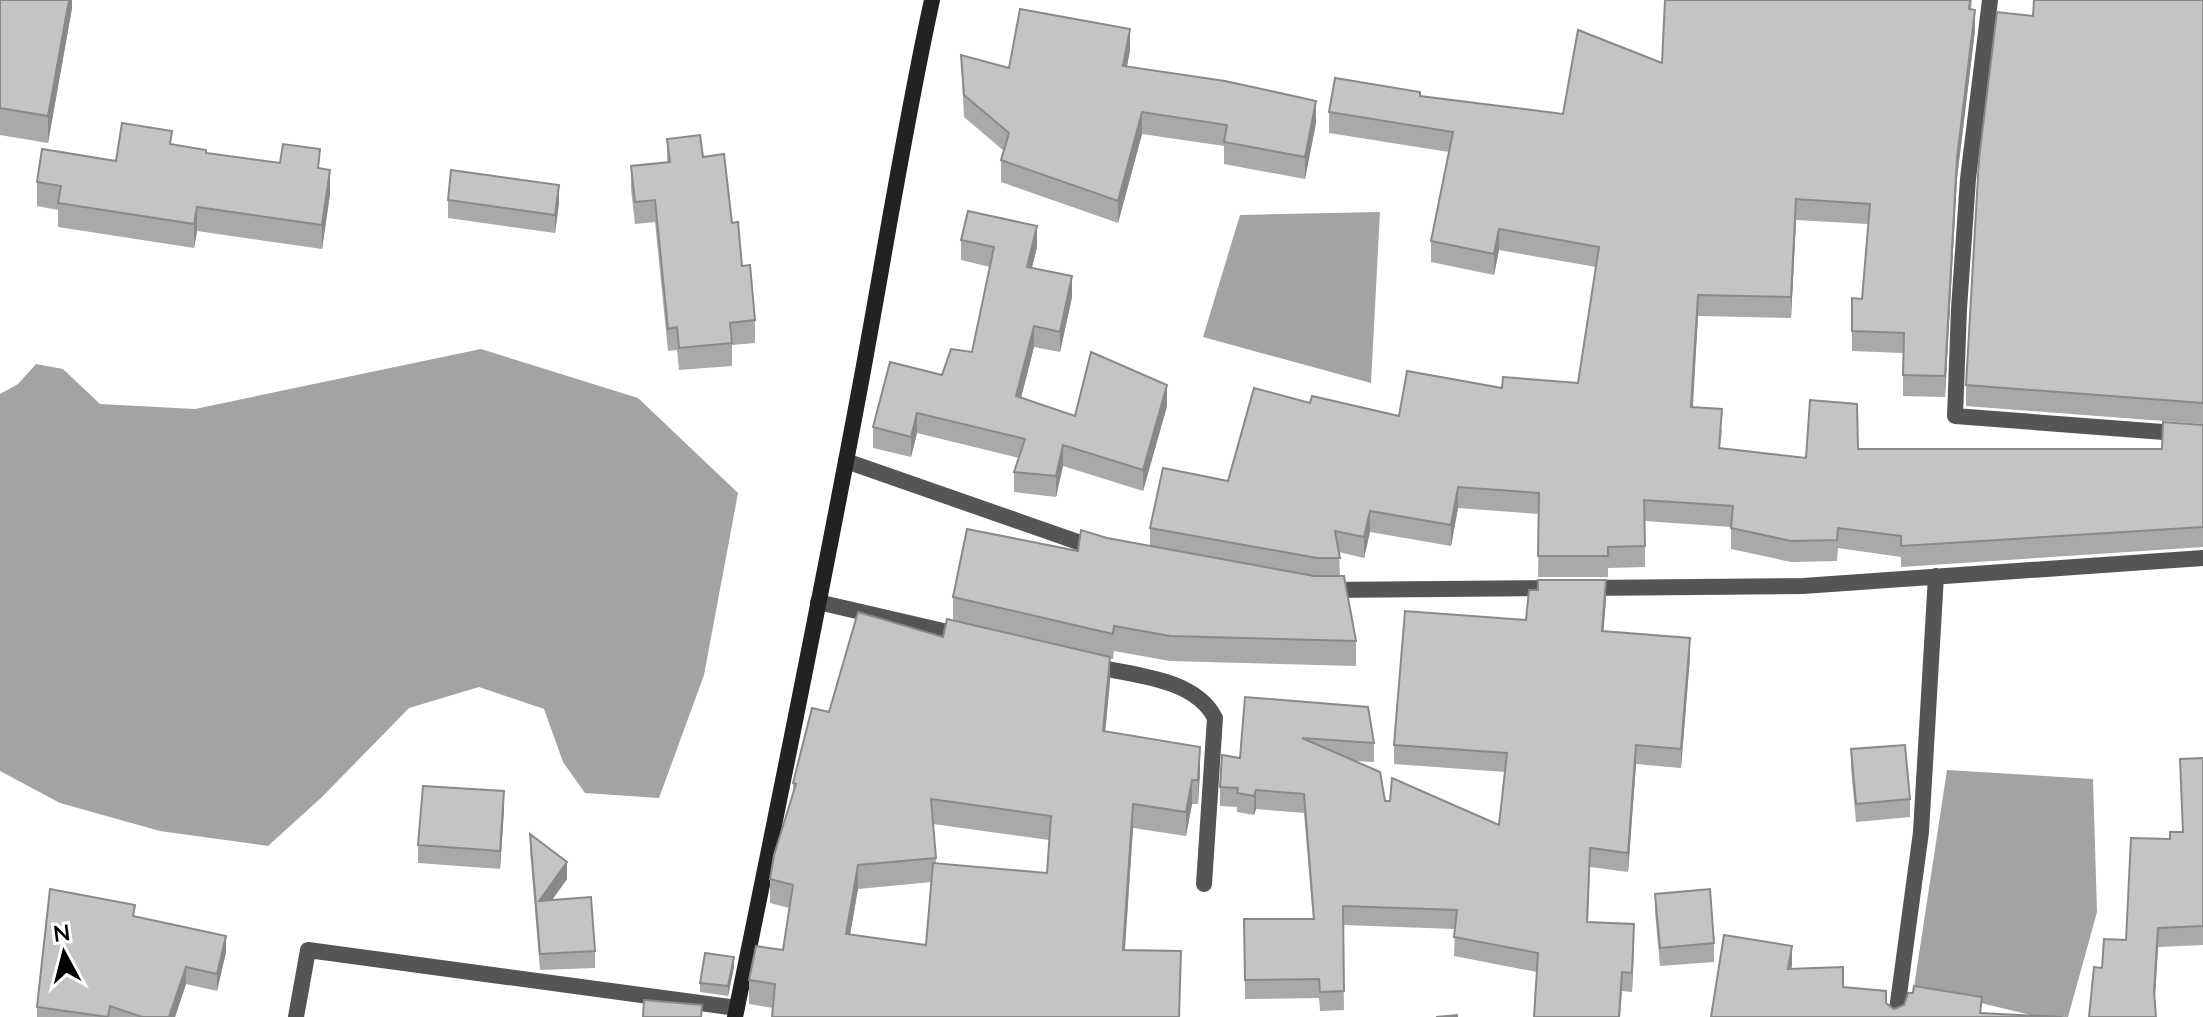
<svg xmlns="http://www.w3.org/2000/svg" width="2203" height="1017" viewBox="0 0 2203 1017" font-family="Lato,sans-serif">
	<rect width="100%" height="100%" fill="#fff"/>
	<path fill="#a3a3a3" d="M 1380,212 L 1371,383 L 1203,337 L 1240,215 Z
		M 481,349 L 638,398 L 738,493 L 704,675 L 659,798 L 585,793 L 563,762 L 544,709 L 479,687 L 409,708 L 322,797 L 268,846 L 160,831 L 60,803 L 0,771 L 0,394 L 18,384 L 36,364 L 63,369 L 100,404 L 195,409 Z
		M 1947,770 L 2093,779 L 2097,912 L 2068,1017 L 2039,1017 L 1914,987 Z"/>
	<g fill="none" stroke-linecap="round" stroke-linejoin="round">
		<path stroke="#555" stroke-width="16" d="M 1990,0 L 1968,179 L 1959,309 L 1955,416 L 2203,435
			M 846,461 L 1098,549
			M 1585,588 L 1803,586 L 2203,558
			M 1325,590 L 1558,588
			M 818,602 L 965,636
			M 1092,666 C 1133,675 1195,678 1215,718 L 1204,884
			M 296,1017 L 308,950 L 737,1008
			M 1896,1017 L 1921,832 L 1936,576"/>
		<path stroke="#222" stroke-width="16" d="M 735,1017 C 778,807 821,597 860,387 C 884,258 904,128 932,0"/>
	</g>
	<path fill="#a9a9a9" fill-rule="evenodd" d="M 0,0 L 72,0 L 72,8 L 48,143 L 0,135 Z
		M 1972,0 L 1971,9 L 1975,30 L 1957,178 L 1945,397 L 1903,396 L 1903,353 L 1852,351 L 1852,298 L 1862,299 L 1868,224 L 1796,220 L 1791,318 L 1698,316 L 1693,407 L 1722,430 L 1720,448 L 1806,458 L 1858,449 L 2162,449 L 2203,425 L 2203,547 L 1901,567 L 1901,557 L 1838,548 L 1837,561 L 1791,562 L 1731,549 L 1731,527 L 1645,521 L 1645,567 L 1608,568 L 1608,577 L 1538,577 L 1539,514 L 1458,508 L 1451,546 L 1370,532 L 1364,558 L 1339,552 L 1340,576 L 1356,641 L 1356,666 L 1170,661 L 1114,651 L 1113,659 L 1110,659 L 1110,681 L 1105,731 L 1200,771 L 1198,804 L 1192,804 L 1186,836 L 1133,828 L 1125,950 L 1181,975 L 773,1008 L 749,1004 L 749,980 L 783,950 L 789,908 L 770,903 L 770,879 L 793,793 L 793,783 L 829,712 L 943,637 L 953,620 L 953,597 L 1078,551 L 1107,538 L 1150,546 L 1150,528 L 1228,481 L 1310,403 L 1399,416 L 1502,388 L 1578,383 L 1596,267 L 1499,250 L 1494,275 L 1431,262 L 1431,241 L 1449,152 L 1329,133 L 1329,112 L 1420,96 L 1563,114 L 1662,63 ZM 933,824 L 1049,840 L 1047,873 L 936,863 ZM 932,882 L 926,945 L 850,934 L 858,889 Z
		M 2203,0 L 2203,424 L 1966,406 L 1966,385 L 2033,16 Z
		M 1130,50 L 1127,66 L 1316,123 L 1305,179 L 1224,164 L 1224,146 L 1142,134 L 1118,223 L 1001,182 L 1001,160 L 1004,151 L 964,117 L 961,55 L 1009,68 Z
		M 667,139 L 703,157 L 732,223 L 755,320 L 755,343 L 732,345 L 732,366 L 679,370 L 677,350 L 668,351 L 655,222 L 635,224 L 631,189 L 631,166 L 667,162 Z
		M 172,144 L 206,153 L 320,169 L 330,194 L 322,249 L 197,231 L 194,248 L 58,227 L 58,210 L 37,206 L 37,182 Z
		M 448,200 L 559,203 L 555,233 L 448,218 Z
		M 961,240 L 1037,247 L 1032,268 L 1072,297 L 1060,352 L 1034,347 L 1021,398 L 1075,416 L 1167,406 L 1143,491 L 1063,466 L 1056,497 L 1014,492 L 1014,472 L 1019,458 L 917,433 L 911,457 L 873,448 L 873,427 L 972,352 L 990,267 L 961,260 Z
		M 1606,599 L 1603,631 L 1690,657 L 1681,768 L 1636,764 L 1628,872 L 1590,867 L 1588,922 L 1634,943 L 1632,992 L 1622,991 L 1620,1017 L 1534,1017 L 1537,972 L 1454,956 L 1455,929 L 1343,925 L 1344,1010 L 1320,1011 L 1319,998 L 1245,999 L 1244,919 L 1313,919 L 1304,813 L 1256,809 L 1254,815 L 1237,812 L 1237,807 L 1220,806 L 1220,787 L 1240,758 L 1245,697 L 1374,743 L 1374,762 L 1354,761 L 1385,801 L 1499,825 L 1505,772 L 1394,764 L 1394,745 L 1526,620 Z
		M 1851,749 L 1910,799 L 1910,817 L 1856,822 L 1851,768 Z
		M 2203,758 L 2203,945 L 2158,947 L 2155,999 L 2102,968 L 2126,940 L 2170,839 L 2183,832 L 2180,759 Z
		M 504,810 L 500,869 L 418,863 L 418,845 Z
		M 530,834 L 567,879 L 552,900 L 595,951 L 595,968 L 540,970 L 530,850 Z
		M 1655,894 L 1714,943 L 1714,962 L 1660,966 L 1655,912 Z
		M 135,916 L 226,952 L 217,991 L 186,984 L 175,1017 L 37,1017 L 37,1007 Z
		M 734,967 L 728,996 L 700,992 L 700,983 Z"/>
	<path fill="#898989" d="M 69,0 L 72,0 L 72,8 L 48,143 L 48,116 Z
		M 1975,10 L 1975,30 L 1957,178 L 1945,397 L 1945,376 L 1957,158 Z
		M 1130,29 L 1130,50 L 1123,88 L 1123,66 Z
		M 1316,101 L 1316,123 L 1305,179 L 1305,157 Z
		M 1142,112 L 1142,134 L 1118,223 L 1118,201 Z
		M 330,170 L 330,194 L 322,249 L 322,225 Z
		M 559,185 L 559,203 L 555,233 L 555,215 Z
		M 1796,199 L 1796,220 L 1791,318 L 1791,297 Z
		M 197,207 L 197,231 L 194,248 L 194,224 Z
		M 1037,226 L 1037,247 L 1027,287 L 1027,267 Z
		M 1499,229 L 1499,250 L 1494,275 L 1494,254 Z
		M 1072,276 L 1072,297 L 1060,352 L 1060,332 Z
		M 1698,295 L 1698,316 L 1691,428 L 1691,407 Z
		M 1034,326 L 1034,347 L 1016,417 L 1016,396 Z
		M 1167,385 L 1167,406 L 1143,491 L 1143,470 Z
		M 917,413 L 917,433 L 911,457 L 911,437 Z
		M 1063,445 L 1063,466 L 1056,497 L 1056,476 Z
		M 1458,487 L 1458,508 L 1451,546 L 1451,525 Z
		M 1370,511 L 1370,532 L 1364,558 L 1364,537 Z
		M 1606,580 L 1606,599 L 1602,650 L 1602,631 Z
		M 1690,638 L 1690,657 L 1681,768 L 1681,749 Z
		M 1110,657 L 1110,681 L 1103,755 L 1103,731 Z
		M 1636,745 L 1636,764 L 1628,872 L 1628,853 Z
		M 1200,747 L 1200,771 L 1198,804 L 1198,780 Z
		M 1192,780 L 1192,804 L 1186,836 L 1186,812 Z
		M 1256,790 L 1256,809 L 1254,815 L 1254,796 Z
		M 504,791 L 504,810 L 500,869 L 500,851 Z
		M 1133,804 L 1133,828 L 1123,974 L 1123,950 Z
		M 567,862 L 567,879 L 539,918 L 539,901 Z
		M 858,865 L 858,889 L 846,958 L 846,934 Z
		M 1634,924 L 1634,943 L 1632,992 L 1632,973 Z
		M 2158,928 L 2158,947 L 2154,1011 L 2154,992 Z
		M 226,936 L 226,952 L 217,991 L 217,974 Z
		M 1792,946 L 1792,965 L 1788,988 L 1788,969 Z
		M 734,957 L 734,967 L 728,996 L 728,986 Z
		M 186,967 L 186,984 L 175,1017 L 169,1017 Z"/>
	<path fill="#c4c4c4" stroke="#898989" stroke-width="2" fill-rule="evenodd" d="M 0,0 L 69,0 L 48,116 L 0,108 Z
		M 1665,0 L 1970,0 L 1969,9 L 1975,10 L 1957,158 L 1945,376 L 1903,375 L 1904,333 L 1852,331 L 1852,298 L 1862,299 L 1870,204 L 1796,199 L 1791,297 L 1698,295 L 1691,407 L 1722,409 L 1719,448 L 1806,458 L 1810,400 L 1857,404 L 1858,449 L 2162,449 L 2163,422 L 2203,425 L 2203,527 L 1901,546 L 1901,536 L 1838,528 L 1837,540 L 1791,541 L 1731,528 L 1733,506 L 1644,500 L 1645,546 L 1608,547 L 1608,556 L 1538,556 L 1539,493 L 1458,487 L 1451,525 L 1370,511 L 1364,537 L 1335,531 L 1340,558 L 1317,558 L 1150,528 L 1163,468 L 1228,481 L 1254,388 L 1310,403 L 1312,396 L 1399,416 L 1407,371 L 1502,388 L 1503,377 L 1578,383 L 1599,247 L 1499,229 L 1494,254 L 1431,241 L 1453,132 L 1329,112 L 1335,78 L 1420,92 L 1420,96 L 1563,114 L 1578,30 L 1662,63 Z
		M 2034,0 L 2203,0 L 2203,403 L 1966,385 L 1979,159 L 1997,12 L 2033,16 Z
		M 1020,9 L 1130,29 L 1123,66 L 1225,81 L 1316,101 L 1305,157 L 1224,142 L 1227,125 L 1142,112 L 1118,201 L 1001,160 L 1009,133 L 964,95 L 961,55 L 1009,68 Z
		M 122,123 L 172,131 L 170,144 L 206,150 L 206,153 L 280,163 L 283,144 L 320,149 L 318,168 L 330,170 L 322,225 L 197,207 L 194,224 L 58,203 L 61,186 L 37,182 L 42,149 L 116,161 Z
		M 700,135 L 703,157 L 724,154 L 732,223 L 738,222 L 742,266 L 750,265 L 755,320 L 730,323 L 732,343 L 679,348 L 677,327 L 668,329 L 655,200 L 635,202 L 631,166 L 670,162 L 667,139 Z
		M 451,170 L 559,185 L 555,215 L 448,200 Z
		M 968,211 L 1037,226 L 1027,267 L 1072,276 L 1060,332 L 1034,326 L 1016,396 L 1075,416 L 1091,352 L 1167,385 L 1143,470 L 1063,445 L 1056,476 L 1014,472 L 1025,439 L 917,413 L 911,437 L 873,427 L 890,362 L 942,375 L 951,349 L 972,352 L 994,247 L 961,240 Z
		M 967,529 L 1078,551 L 1081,530 L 1107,538 L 1314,576 L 1344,576 L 1356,641 L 1170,636 L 1114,626 L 1113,634 L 953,597 Z
		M 1538,580 L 1606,580 L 1602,631 L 1690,638 L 1681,749 L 1636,745 L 1628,853 L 1590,848 L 1587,922 L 1634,924 L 1632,973 L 1622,972 L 1619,1017 L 1534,1017 L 1538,953 L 1454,937 L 1457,910 L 1343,906 L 1344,991 L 1320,992 L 1319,979 L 1245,980 L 1244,919 L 1314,919 L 1304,794 L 1256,790 L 1254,796 L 1237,793 L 1238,788 L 1220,787 L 1222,755 L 1240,758 L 1245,697 L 1368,707 L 1374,743 L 1302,738 L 1380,772 L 1385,801 L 1390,801 L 1392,778 L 1499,825 L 1507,753 L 1394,745 L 1405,611 L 1526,620 L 1529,590 L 1538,590 Z
		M 858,612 L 943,637 L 947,619 L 1110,657 L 1103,731 L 1200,747 L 1198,780 L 1192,780 L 1186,812 L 1133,804 L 1123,950 L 1181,951 L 1179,1017 L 772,1017 L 775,984 L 749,980 L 756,946 L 783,950 L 793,885 L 770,879 L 774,855 L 796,784 L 793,783 L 812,708 L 829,712 ZM 931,799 L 1051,816 L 1047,873 L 933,863 L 926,945 L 846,934 L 858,865 L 936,858 Z
		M 1905,745 L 1910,799 L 1856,804 L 1851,749 Z
		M 2203,758 L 2203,926 L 2158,928 L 2154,992 L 2156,1017 L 2089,1017 L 2094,967 L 2102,968 L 2104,939 L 2126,940 L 2131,838 L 2170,839 L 2170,832 L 2183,832 L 2180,759 Z
		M 423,786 L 504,791 L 500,851 L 418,845 Z
		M 530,834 L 567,862 L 539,901 L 591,897 L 595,951 L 540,954 Z
		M 50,889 L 135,905 L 133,916 L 226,936 L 217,974 L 186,967 L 169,1017 L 142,1017 L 110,1006 L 108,1017 L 37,1007 Z
		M 1710,889 L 1714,943 L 1660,948 L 1655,894 Z
		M 1724,935 L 1792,946 L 1788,969 L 1843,967 L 1843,987 L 1886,991 L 1886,1003 L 1894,1009 L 1904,1005 L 1908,993 L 1913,993 L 1914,986 L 1982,997 L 1980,1013 L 2062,1017 L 1711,1017 Z
		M 705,953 L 734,957 L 728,986 L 700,983 Z
		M 644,1000 L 702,1005 L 701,1017 L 643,1017 Z
		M 1457,1015 L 1457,1017 L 1436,1017 Z"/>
	<g transform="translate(64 953) rotate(353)" stroke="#ffffff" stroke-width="6" paint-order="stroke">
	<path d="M0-6L14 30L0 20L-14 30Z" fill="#000000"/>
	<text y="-12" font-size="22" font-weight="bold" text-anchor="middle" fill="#000000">N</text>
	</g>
</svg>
